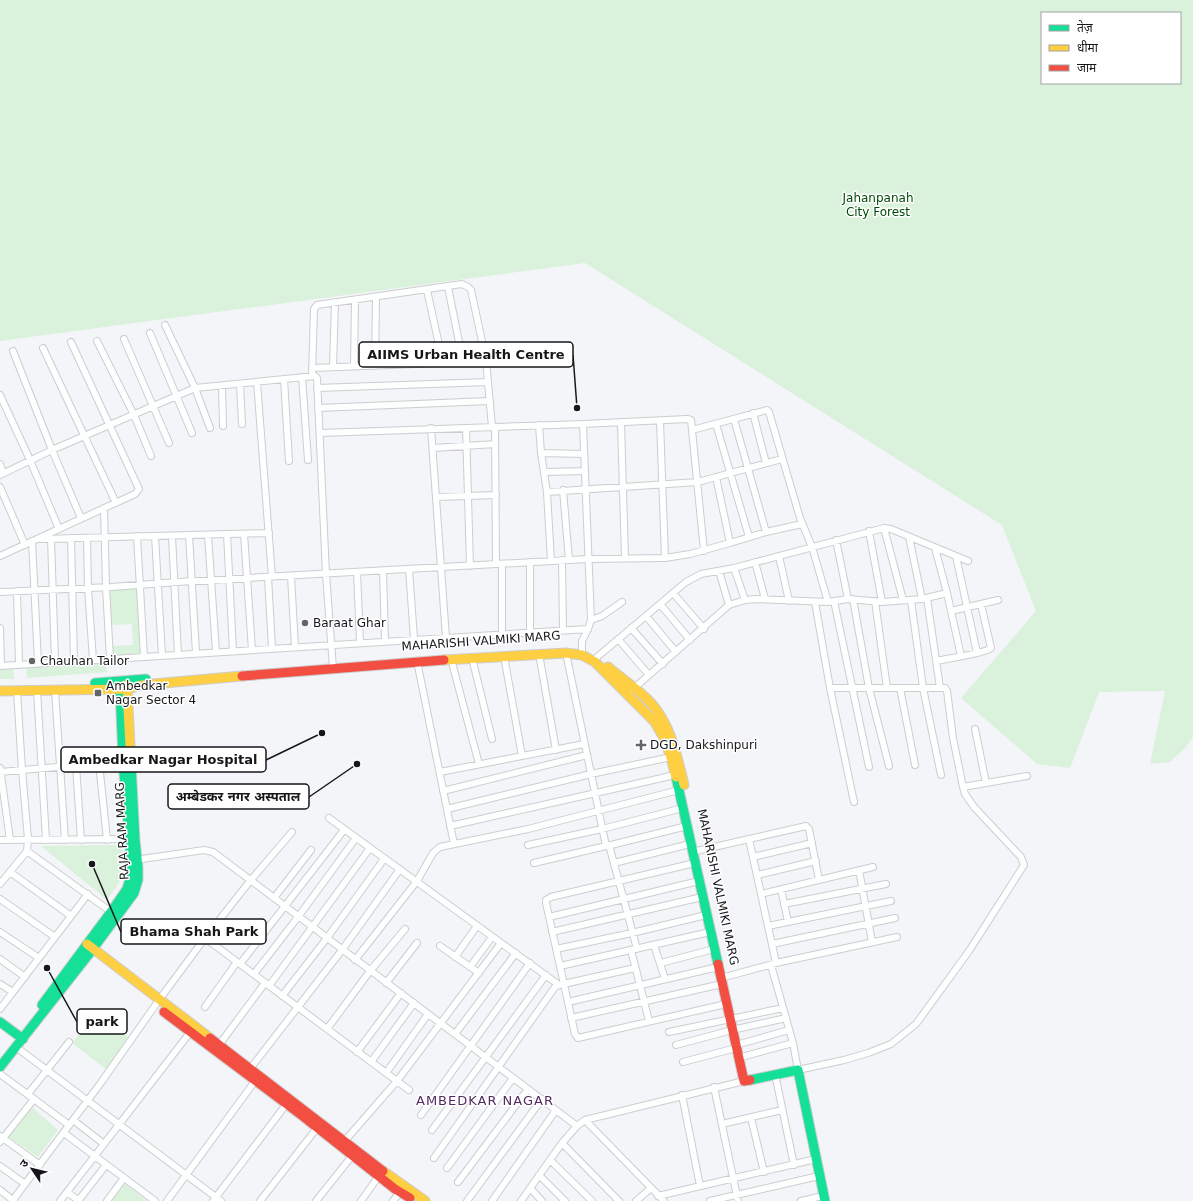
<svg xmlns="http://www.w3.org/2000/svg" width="1193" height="1201" viewBox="0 0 1193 1201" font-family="'DejaVu Sans','Noto Sans Devanagari',sans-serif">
	<rect width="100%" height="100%" fill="#f4f5f9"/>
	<path fill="#daf1db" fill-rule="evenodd" d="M 0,0 L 1193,0 L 1193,737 L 1185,748 L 1170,762 L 1150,764 L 1165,691 L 1099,692 L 1070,768 L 1037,764 L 961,698 L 1036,611 L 1002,525 L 585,263 L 0,341 ZM 1042,13 L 1180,13 L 1180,83 L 1042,83 Z
		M 139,586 L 142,655 L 111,657 L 111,646 L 133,645 L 132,624 L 109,625 L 107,588 Z
		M 106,660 L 107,672 L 27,678 L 26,665 Z
		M 13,666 L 14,679 L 0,679 L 0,667 Z
		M 123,845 L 120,882 L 107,900 L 41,846 Z
		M 97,1012 L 129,1038 L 106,1069 L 72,1043 Z
		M 32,1107 L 58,1130 L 38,1157 L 9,1137 Z
		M 125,1184 L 147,1201 L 111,1201 Z"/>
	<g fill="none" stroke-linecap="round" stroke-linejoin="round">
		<g stroke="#cdcdd0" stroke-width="8">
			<path id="street" d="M 448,287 L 463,362
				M 427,290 L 443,363
				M 165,325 L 195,388 L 210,428
				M 150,333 L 192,433
				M 124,339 L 169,443
				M 97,341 L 134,415 L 151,456
				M 43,348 L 116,503
				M 13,351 L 52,450 L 81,518
				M 354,366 L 355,300
				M 375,366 L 376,297
				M 333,367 L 335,302
				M 312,368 L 443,363 L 486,360 L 492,427
				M 312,376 L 314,309 L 317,305 L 462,284 L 468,287 L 471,290 L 486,360
				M 302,377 L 308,460
				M 284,379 L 289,461
				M 257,382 L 272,577
				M 240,384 L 242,424
				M 222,386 L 223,426
				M 317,388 L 488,382
				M 0,395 L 30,460 L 59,529
				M 318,408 L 490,401
				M 753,413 L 766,463
				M 734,419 L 766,532
				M 660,421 L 665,558
				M 621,423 L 625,558
				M 716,424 L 749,537
				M 539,425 L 541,453 L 547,492 L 551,561
				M 495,427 L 496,564
				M 431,428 L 446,638
				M 466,428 L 470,566
				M 692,430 L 704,551
				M 320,433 L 583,424 L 687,419 L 691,420 L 692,430 L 767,410 L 769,412 L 800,518 L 812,547 L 828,602
				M 433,448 L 495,444
				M 541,453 L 584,454
				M 0,464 L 3,473
				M 544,472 L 585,471
				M 0,475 L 52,450 L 195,388 L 315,376 L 317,378 L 326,574 L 333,668
				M 716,477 L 730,543
				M 0,487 L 25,545
				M 563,490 L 569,560
				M 547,492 L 698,482 L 782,459
				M 436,497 L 496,495
				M 104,508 L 106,587 L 110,659
				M 884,528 L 903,600
				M 869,531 L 882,602
				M 227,534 L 233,651
				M 244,534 L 252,650
				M 189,535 L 196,653
				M 208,535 L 216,652
				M 137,536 L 144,657
				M 155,536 L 162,655
				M 172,536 L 178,655
				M 909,537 L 922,599
				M 51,538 L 55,662
				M 71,538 L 74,661
				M 87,538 L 88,588 L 93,660
				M 40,539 L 269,533
				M 836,540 L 848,599
				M 32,541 L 38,663
				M 935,548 L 947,593 L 961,656
				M 0,556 L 135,494 L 139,489 L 71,342
				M 779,556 L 789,601
				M 956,556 L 977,653
				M 562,560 L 563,630
				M 530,562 L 530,632
				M 755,562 L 765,599
				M 502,564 L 502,634
				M 734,568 L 745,600
				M 409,569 L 414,639
				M 383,571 L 385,641
				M 719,571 L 729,605
				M 357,572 L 360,643
				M 291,576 L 295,647
				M 268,577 L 272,648
				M 17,591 L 19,664
				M 0,592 L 111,587 L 192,581 L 588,559 L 665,558 L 690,554 L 730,543 L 766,532 L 802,524
				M 673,593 L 704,629
				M 927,598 L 940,688
				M 853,599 L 869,688 L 889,766
				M 911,600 L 923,688 L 941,775
				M 834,601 L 869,767
				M 875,601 L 887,688
				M 815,602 L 830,688 L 854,802
				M 660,604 L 690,640
				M 951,611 L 998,600
				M 646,616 L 676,652
				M 591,620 L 602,616 L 622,602
				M 0,628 L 1,666
				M 631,628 L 663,664
				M 618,639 L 649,675
				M 539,654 L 556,750
				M 582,655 L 582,641 L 588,629 L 591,620 L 583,424
				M 504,656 L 522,756
				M 472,658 L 492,739
				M 596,658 L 673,593 L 686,582 L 701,574 L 734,568 L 884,528 L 891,529 L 968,561
				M 451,659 L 479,764
				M 417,661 L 454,844
				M 937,661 C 948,658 984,654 991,648 L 981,604
				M 0,666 L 588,629
				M 830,688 L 945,688 L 947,691 L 953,738 L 963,787 L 1027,776
				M 900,688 L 915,765
				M 633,689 L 729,605 L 745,600 L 757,599 L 828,602 L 848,599 L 882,602 L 922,599 L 947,593
				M 37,690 L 46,840
				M 55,690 L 65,840
				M 975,729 L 986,783
				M 99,763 L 107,840
				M 76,765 L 81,840
				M 0,768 L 10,840
				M 0,772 L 125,761
				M 440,772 L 584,744
				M 443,791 L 587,755
				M 447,809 L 591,774 L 671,757
				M 329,818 L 559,985
				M 450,826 L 675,775
				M 749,839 L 776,963
				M 0,840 L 132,839
				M 528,845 L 602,829 L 683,808
				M 609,845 L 637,949
				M 607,846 L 687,826
				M 27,851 L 114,914
				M 692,852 L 806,826 L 809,829 L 819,880
				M 753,857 L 812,843
				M 135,860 L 204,850 L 213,852 L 577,1126
				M 534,863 L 606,846 L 595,793 L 566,653
				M 614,863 L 690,844
				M 695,863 L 551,897 L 546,900 L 546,903 L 575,1034 L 578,1038 L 726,1004
				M 859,870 L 872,942
				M 10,872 L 71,916
				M 757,875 L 816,861
				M 0,884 L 27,851 L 28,839 L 22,770 L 17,691
				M 781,889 L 788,922
				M 761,894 L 873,867
				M 274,898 L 311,850
				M 0,899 L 55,937
				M 784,904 L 886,884
				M 549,917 L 699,881
				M 768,926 L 891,901
				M 0,932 L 39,958
				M 552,932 L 702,897
				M 205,938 L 409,1090
				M 772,944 L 895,918
				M 654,945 L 665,979
				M 440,946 L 479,973
				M 556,949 L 632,933 L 706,915
				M 631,950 L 649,1021
				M 455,957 L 477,926
				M 0,959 L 25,977
				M 355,960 L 417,881 L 433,853 L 440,847 L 528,829 L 679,790
				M 661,963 L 714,949
				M 240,964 L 344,830
				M 771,965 L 793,1043 L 798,1070 L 844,1060 L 868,1053 L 891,1044 L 916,1024 L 969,951 L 1024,865 L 1021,857 L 974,807 L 965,794 L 963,787
				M 560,966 L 710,932
				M 470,967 L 492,937
				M 254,974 L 298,917 L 356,838
				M 721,978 L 776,963 L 897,937
				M 386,983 L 417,943
				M 0,984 L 13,992
				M 269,986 L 370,848
				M 282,996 L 327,938 L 384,859
				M 568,1002 L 718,967
				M 205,1007 L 237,962
				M 0,1009 L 88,894
				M 571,1018 L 722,984
				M 327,1029 L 370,971 L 405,929
				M 669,1032 L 783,1008
				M 455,1034 L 516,953
				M 219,1045 L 265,983
				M 676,1045 L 732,1030 L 786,1018
				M 736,1045 L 789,1030
				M 16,1047 L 221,1201
				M 357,1052 L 401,993
				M 738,1058 L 793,1043
				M 371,1062 L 414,1003
				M 683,1062 L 736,1048
				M 250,1069 L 342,950 L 400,869
				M 386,1073 L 428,1014
				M 0,1074 L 69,1125
				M 775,1074 L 794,1165
				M 714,1087 L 738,1201
				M 28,1094 L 69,1042
				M 682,1095 L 700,1186
				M 421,1115 L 530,963
				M 751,1118 L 764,1172
				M 73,1120 L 104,1144
				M 585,1120 L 664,1201
				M 722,1124 L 782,1110
				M 432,1130 L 546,975
				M 64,1133 L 155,1201
				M 0,1136 L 40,1165
				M 0,1142 L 34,1099
				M 562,1143 L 619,1201
				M 342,1144 L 397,1081 L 501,943
				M 434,1158 L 555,987 L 559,985 L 635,968
				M 550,1160 L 592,1201
				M 0,1166 L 25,1184
				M 447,1168 L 513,1078
				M 539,1175 L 565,1201
				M 458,1182 L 528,1089
				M 530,1188 L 542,1201
				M 0,1190 L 14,1201
				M 67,1192 L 79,1201
				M 658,1196 L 816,1159
				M 13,1200 L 100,1084 L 159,1000 L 205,938 L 250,881 L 292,832
				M 60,1201 L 192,1030
				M 78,1201 L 106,1165
				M 107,1201 L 124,1178
				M 167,1201 L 255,1081
				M 213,1201 L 288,1102
				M 260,1201 L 317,1128
				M 316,1201 L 352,1156
				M 361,1201 L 381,1173
				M 393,1201 L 400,1192
				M 467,1201 L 542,1099
				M 492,1201 L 556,1110
				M 521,1201 L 562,1143 L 577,1126 L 585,1120 L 744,1081
				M 636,1201 L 651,1188
				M 710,1201 L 819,1176
				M 801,1201 L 823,1196"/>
		</g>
		<g stroke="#cdcdd0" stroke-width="11">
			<path id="fast" d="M 95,683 L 146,679
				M 676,777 L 718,964
				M 42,1005 L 111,912 L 127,889 L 129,882 L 131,860 L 123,761 L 120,689 L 123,683
				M 0,1022 L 23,1039
				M 0,1067 L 89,954 L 134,893 L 138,880 L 138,867 L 135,840 L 131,764
				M 750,1080 L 798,1070 L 825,1201"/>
		</g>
		<g stroke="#cdcdd0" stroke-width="11">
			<path id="slow" d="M 444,660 L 566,653 L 582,655 L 595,662 L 654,721 L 663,736 L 671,757 L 676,777
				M 608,667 C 622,679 638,689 651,703 C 671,725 677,757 684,785
				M 125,685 L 127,689 L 131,764
				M 0,691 L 127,689 L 142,685 L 242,676
				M 87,944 L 210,1038
				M 383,1171 L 425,1201"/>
		</g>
		<g stroke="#cdcdd0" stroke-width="11">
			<path id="jam" d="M 242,676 L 444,660
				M 718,964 L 744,1081 L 750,1080
				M 164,1012 L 300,1114 L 395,1189 L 410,1198
				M 210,1038 L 383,1171"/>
		</g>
		<use href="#street" stroke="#fdfefe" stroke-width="6"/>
		<use href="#fast" stroke="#16e098" stroke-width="9"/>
		<use href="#slow" stroke="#ffcf43" stroke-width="9"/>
		<use href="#jam" stroke="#f24e42" stroke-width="9"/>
	</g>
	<g fill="#646567" stroke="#fff" stroke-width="1.5">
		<circle cx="305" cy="623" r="4"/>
		<circle cx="32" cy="661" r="4"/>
		<rect x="94" y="689" width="8" height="8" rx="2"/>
		<path d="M639 739h4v4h4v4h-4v4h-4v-4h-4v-4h4z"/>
	</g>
	<g text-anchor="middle" stroke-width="3" stroke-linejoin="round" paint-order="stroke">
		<g font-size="12" fill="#024a07" stroke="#fff">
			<text x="878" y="202">Jahanpanah<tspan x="878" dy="14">City Forest</tspan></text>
		</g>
		<g font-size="12" fill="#161719" stroke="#fff" text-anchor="start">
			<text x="313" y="627">Baraat Ghar</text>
			<text x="40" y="665">Chauhan Tailor</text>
			<text x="106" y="690">Ambedkar<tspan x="106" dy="14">Nagar Sector 4</tspan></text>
			<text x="650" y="749">DGD, Dakshinpuri</text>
		</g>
		<g font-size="12" fill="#161719" stroke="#fff">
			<text transform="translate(481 641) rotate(-4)" y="4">MAHARISHI VALMIKI MARG</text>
			<text transform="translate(122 831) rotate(-93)" y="4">RAJA RAM MARG</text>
			<text transform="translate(718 887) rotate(78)" y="4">MAHARISHI VALMIKI MARG</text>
		</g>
		<g font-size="13" letter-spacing="1" fill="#532a60" stroke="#fff">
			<text x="485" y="1105">AMBEDKAR NAGAR</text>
		</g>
	</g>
	<path fill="none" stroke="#161719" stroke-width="1.5" d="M577 408L573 355M322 733L266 760M357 764L309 797M92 864L121 932M47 968L77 1022"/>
	<g fill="#161719" stroke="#fff" stroke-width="1.5">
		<circle cx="577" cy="408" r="4"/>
		<circle cx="322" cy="733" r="4"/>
		<circle cx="357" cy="764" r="4"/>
		<circle cx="92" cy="864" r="4"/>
		<circle cx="47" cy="968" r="4"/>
	</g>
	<g fill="#fff" stroke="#161719" stroke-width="1.5">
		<rect x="359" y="342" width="214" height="25" rx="4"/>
		<rect x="61" y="747" width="205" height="25" rx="4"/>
		<rect x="168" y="784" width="141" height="25" rx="4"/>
		<rect x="121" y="919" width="145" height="25" rx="4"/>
		<rect x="77" y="1009" width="50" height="25" rx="4"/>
	</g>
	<g font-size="13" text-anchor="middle" font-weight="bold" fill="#161719">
		<text x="466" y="359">AIIMS Urban Health Centre</text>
		<text x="163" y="764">Ambedkar Nagar Hospital</text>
		<text x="238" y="801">अम्बेडकर नगर अस्पताल</text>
		<text x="194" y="936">Bhama Shah Park</text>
		<text x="102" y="1026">park</text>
	</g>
	<rect x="1041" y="12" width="140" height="72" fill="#ffffff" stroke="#a2a2a3"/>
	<rect x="1049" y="25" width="20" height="6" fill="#16e098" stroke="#a2a2a3"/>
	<text x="1077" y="32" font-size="12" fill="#161719">तेज़</text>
	<rect x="1049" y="45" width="20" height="6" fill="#ffcf43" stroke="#a2a2a3"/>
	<text x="1077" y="52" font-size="12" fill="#161719">धीमा</text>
	<rect x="1049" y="65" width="20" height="6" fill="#f24e42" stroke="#a2a2a3"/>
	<text x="1077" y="72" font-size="12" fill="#161719">जाम</text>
	<g transform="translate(32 1169) rotate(305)" stroke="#ffffff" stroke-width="3" paint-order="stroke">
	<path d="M0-3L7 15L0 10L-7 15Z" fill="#161719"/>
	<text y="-6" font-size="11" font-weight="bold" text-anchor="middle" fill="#161719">उ</text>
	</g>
</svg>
